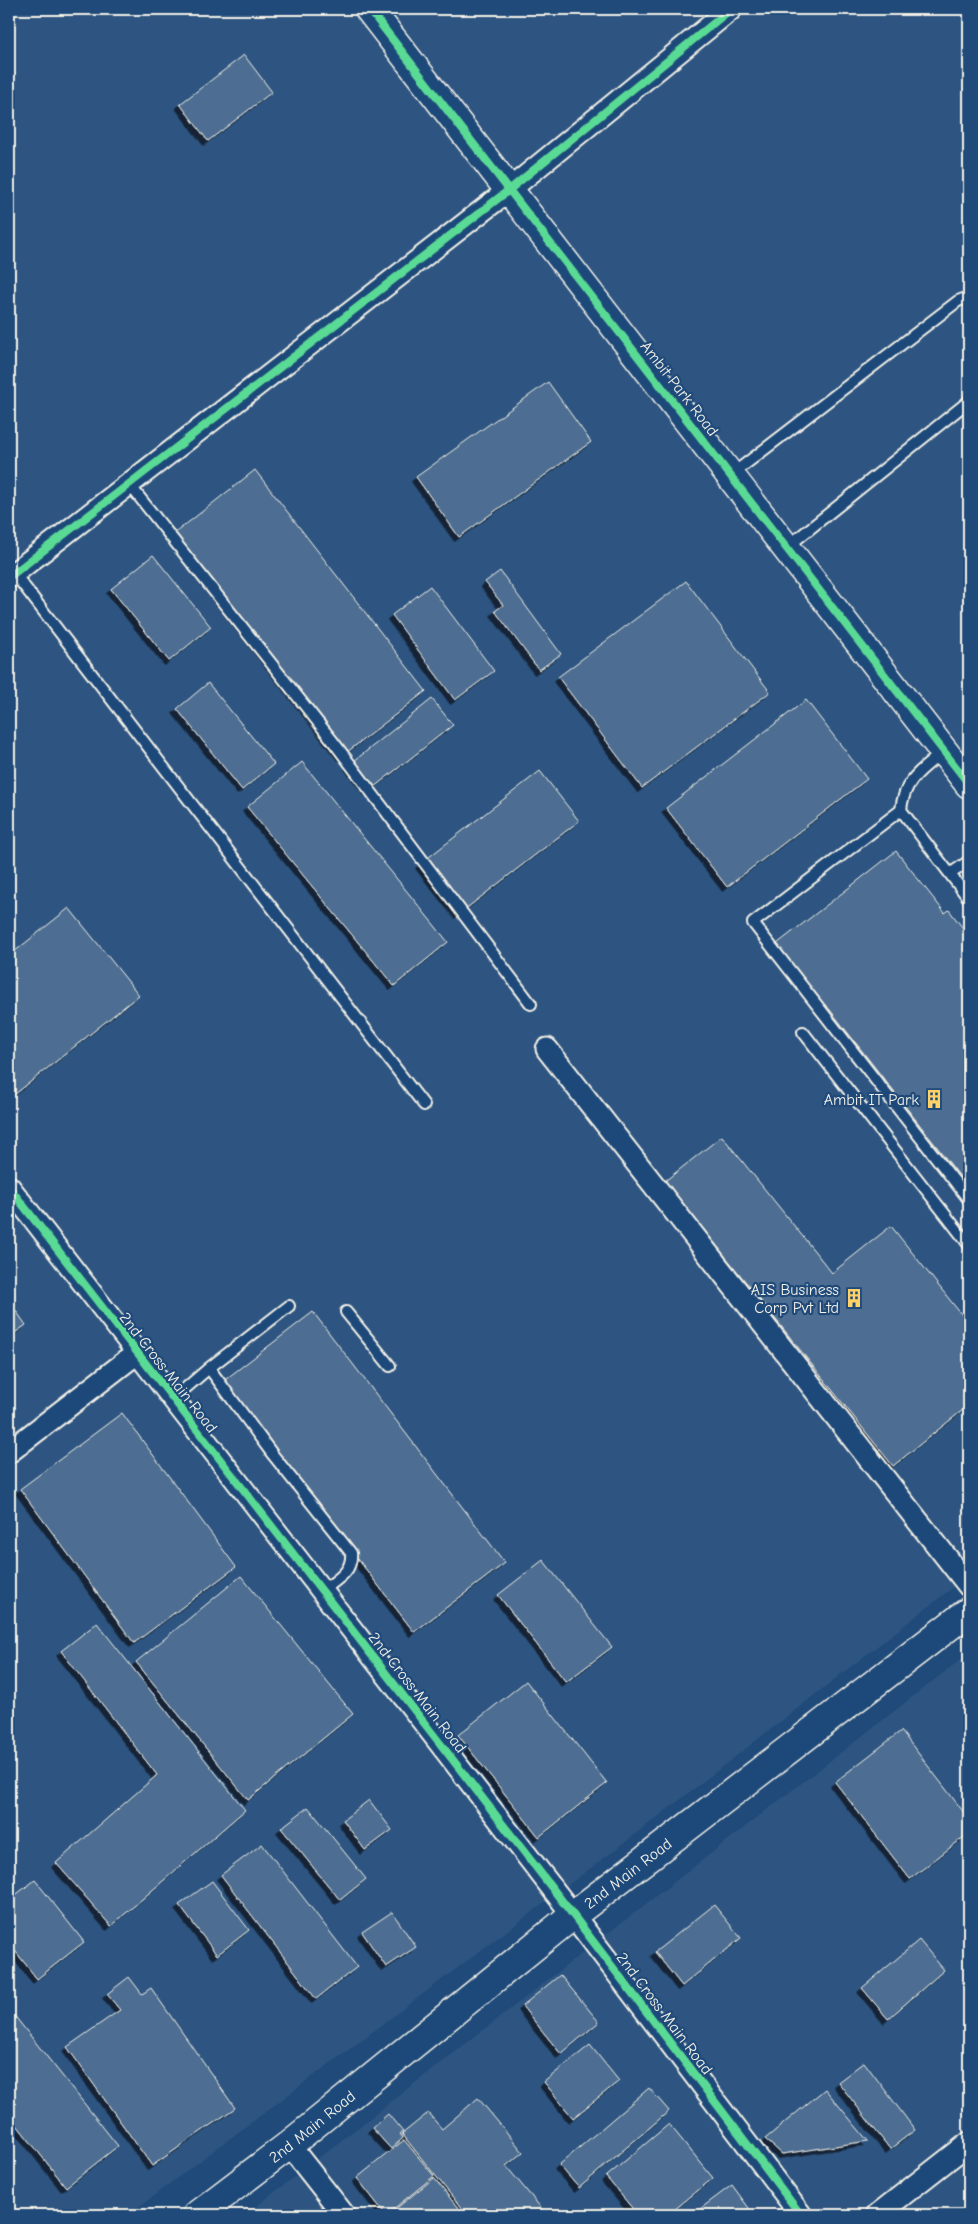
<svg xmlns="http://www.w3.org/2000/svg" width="978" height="2224" viewBox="0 0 978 2224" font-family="'Comic Neue',sans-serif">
	<defs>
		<filter id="shadow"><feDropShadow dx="-4.5" dy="4.5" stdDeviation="0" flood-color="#0009"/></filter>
	</defs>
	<rect width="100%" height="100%" fill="#1f4a7a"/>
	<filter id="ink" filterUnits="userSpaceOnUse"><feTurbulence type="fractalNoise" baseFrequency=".02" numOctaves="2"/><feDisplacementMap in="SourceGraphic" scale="10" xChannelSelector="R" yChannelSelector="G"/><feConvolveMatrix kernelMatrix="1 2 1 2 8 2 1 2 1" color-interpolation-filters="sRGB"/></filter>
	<g filter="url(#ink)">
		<path fill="#2d5581" d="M 9,9 L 969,9 L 969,1575 L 619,1847 L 128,2215 L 9,2215 Z
			M 969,1653 L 969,2215 L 245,2215 Z"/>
		<path fill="#4d6e92" stroke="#f4f1e8" filter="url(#shadow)" d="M 244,55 L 272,92 L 208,141 L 180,104 Z
			M 548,382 L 591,442 L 459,537 L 416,477 Z
			M 255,470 L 426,691 L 342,756 L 171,536 Z
			M 153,555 L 211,627 L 169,661 L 111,589 Z
			M 500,571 L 561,654 L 539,670 L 495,611 L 503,605 L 485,582 Z
			M 686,581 L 770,692 L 642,788 L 558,677 Z
			M 430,586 L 494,671 L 455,700 L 392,615 Z
			M 208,683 L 274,764 L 242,790 L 177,709 Z
			M 432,699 L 453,725 L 369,791 L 349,765 Z
			M 806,700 L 867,779 L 727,887 L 666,808 Z
			M 302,762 L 448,942 L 394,986 L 247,807 Z
			M 540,771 L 579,821 L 459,914 L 420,864 Z
			M 896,851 L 945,913 L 949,910 L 969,936 L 969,1188 L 827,1006 L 822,1010 L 773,947 Z
			M 69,908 L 139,995 L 9,1099 L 9,956 Z
			M 722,1136 L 832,1273 L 891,1226 L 969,1324 L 969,1405 L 893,1466 L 665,1181 Z
			M 9,1301 L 26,1325 L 9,1337 Z
			M 313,1312 L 505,1563 L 414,1632 L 222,1382 Z
			M 122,1413 L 236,1567 L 134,1643 L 20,1489 Z
			M 543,1560 L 612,1647 L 566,1682 L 498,1595 Z
			M 241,1576 L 353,1714 L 248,1800 L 136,1662 Z
			M 97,1623 L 245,1810 L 111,1926 L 56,1863 L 157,1775 L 61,1651 Z
			M 526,1681 L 607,1783 L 539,1837 L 458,1735 Z
			M 901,1731 L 969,1819 L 969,1833 L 910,1879 L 835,1782 Z
			M 369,1800 L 392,1830 L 365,1850 L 343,1820 Z
			M 308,1807 L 366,1879 L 340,1900 L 281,1828 Z
			M 262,1844 L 357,1967 L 316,1999 L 221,1875 Z
			M 35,1880 L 84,1942 L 37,1979 L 9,1943 L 9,1900 Z
			M 212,1881 L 249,1930 L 217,1955 L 179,1905 Z
			M 714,1905 L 741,1938 L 682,1986 L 655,1952 Z
			M 392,1912 L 416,1947 L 386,1967 L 362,1932 Z
			M 919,1940 L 944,1970 L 888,2019 L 862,1988 Z
			M 560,1975 L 599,2022 L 561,2054 L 522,2006 Z
			M 129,1977 L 142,1994 L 151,1988 L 235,2108 L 152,2166 L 67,2047 L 120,2010 L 107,1994 Z
			M 9,2009 L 118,2146 L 66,2187 L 9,2115 Z
			M 590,2045 L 619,2081 L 573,2118 L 544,2082 Z
			M 864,2062 L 915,2130 L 890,2149 L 838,2082 Z
			M 649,2088 L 669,2111 L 579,2188 L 559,2165 Z
			M 825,2089 L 868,2141 L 782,2154 L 765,2139 Z
			M 478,2098 L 523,2152 L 506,2166 L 547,2215 L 467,2215 L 402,2134 L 428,2113 L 442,2129 Z
			M 388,2114 L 403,2132 L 400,2134 L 403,2138 L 391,2149 L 372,2128 Z
			M 669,2124 L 713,2178 L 668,2215 L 638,2215 L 606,2177 Z
			M 404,2140 L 434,2176 L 386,2215 L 357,2178 Z
			M 434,2178 L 462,2213 L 460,2215 L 388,2215 Z
			M 732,2185 L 754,2215 L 692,2215 Z"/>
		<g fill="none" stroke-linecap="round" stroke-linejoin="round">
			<g stroke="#f4f1e8" stroke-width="14">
				<path id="lane" d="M 731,475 L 958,301 L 966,298 L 969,299
					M 129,484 L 332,740 L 531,1004
					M 787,547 L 969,401
					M 14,573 L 424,1105
					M 901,810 C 904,780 921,770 943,752
					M 950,874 L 969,861
					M 969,899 L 901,810 L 753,923 L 969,1200
					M 803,1032 L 969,1245
					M 289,1306 L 209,1368 L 273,1455 L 351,1553 C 353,1572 336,1580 322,1591
					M 346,1312 L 390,1366
					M 173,1399 L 209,1368"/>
			</g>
			<g stroke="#f4f1e8" stroke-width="25">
				<path id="street" d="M 9,577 L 509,190 L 731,9
					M 547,1049 L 969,1586
					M 9,1187 L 573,1915 L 801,2215
					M 9,1452 L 137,1353
					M 289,2145 L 344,2215
					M 877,2215 L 969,2143"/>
			</g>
			<g stroke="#f4f1e8" stroke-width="31">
				<g id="secondary">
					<path d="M 369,9 L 969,784"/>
					<path id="s1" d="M 197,2215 L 289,2145 L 573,1915 L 969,1611"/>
				</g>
			</g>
			<use href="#lane" stroke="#1f4a7a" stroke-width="10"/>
			<use href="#street" stroke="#1f4a7a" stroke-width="21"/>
			<use href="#secondary" stroke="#1f4a7a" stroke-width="28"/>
			<g stroke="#1f4a7a" stroke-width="11">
				<path id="cycleway" d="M 369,9 L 969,784
					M 9,577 L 509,190 L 731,9
					M 9,1187 L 573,1915 L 801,2215"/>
			</g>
			<use href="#cycleway" stroke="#5adb95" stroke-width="8"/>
		</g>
	</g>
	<defs>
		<g id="building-bare" transform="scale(1.5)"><path d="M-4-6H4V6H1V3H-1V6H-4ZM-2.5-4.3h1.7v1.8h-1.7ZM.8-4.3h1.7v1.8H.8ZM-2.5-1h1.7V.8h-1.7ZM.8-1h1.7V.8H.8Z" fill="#ffd166" stroke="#1f4a7a" stroke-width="2.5" paint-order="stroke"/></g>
	</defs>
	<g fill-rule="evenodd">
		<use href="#building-bare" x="934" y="1099"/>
		<use href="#building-bare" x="854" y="1298"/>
	</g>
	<g text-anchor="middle" stroke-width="4.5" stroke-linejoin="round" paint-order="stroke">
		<g font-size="16" fill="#f4f1e8" stroke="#1f4a7a">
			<text transform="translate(680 388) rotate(52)" y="6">Ambit Park Road</text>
			<text transform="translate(169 1372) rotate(52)" y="6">2nd Cross Main Road</text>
			<text transform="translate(418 1692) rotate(52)" y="6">2nd Cross Main Road</text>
			<text dy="6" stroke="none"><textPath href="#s1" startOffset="550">2nd Main Road</textPath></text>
			<text transform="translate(665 2013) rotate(53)" y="6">2nd Cross Main Road</text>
			<text dy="6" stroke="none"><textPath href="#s1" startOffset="145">2nd Main Road</textPath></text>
		</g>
		<g font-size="16" fill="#f4f1e8" stroke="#1f4a7a" text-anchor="end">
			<text x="919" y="1105">Ambit IT Park</text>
			<text x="839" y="1295">AIS Business<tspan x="839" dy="18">Corp Pvt Ltd</tspan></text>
		</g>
	</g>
	<rect width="978" height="2224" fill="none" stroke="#1f4a7a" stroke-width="30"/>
	<rect x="15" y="15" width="948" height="2194" fill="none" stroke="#f4f1e8" stroke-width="2" filter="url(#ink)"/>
</svg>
